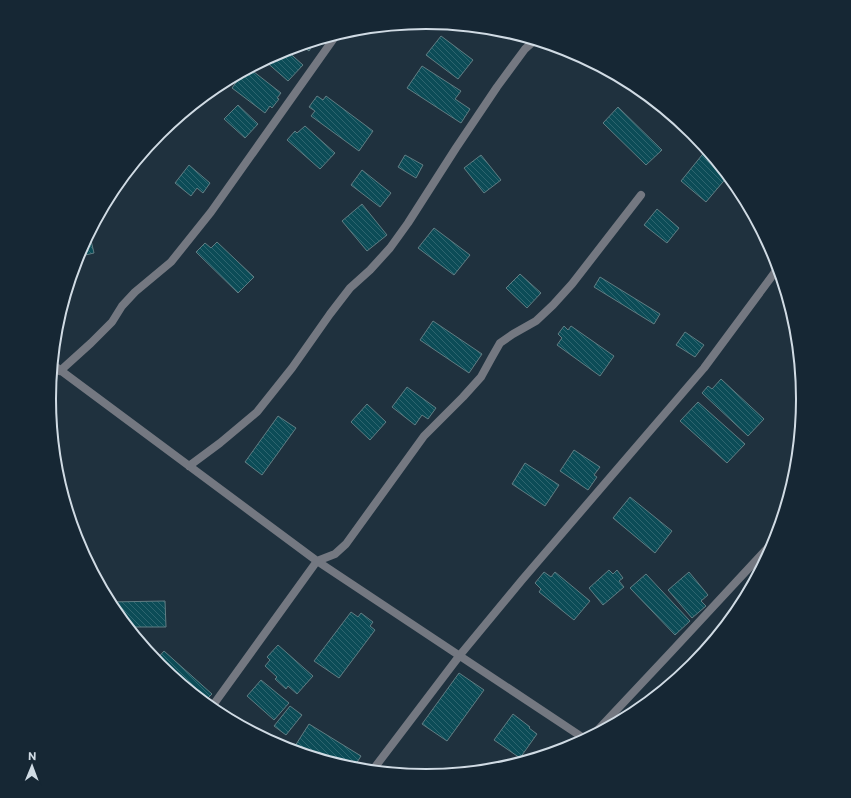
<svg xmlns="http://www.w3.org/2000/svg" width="851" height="798" viewBox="0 0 851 798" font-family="Commissioner,sans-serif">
	<defs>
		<pattern id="building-back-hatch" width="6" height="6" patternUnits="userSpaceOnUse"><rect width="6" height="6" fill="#0c4c57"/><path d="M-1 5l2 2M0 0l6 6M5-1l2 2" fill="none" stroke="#2e656f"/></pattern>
	</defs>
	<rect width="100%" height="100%" fill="#1f313e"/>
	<path fill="url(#building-back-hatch)" stroke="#617d83" d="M 441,36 L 473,60 L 458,79 L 426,55 Z
		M 316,40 L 309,51 L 301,45 Z
		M 285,49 L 303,65 L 288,81 L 264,60 Z
		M 422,66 L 461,91 L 455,99 L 470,109 L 461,123 L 407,88 Z
		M 249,68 L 281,93 L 277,98 L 279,99 L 272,108 L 270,106 L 265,113 L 232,88 L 246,69 Z
		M 317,96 L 323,100 L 326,96 L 373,131 L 359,151 L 311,116 L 315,111 L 309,107 Z
		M 238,105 L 258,124 L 245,138 L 224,119 Z
		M 618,107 L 662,150 L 646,165 L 603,123 Z
		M 305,126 L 335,153 L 320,169 L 287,140 L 295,131 L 297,133 Z
		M 706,150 L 728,176 L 706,202 L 681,181 Z
		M 405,155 L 423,165 L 416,178 L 398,167 Z
		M 481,155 L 501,180 L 484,193 L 464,168 Z
		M 189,165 L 210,183 L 203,193 L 197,188 L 191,196 L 175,183 Z
		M 131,166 L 134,169 L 116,185 Z
		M 362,170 L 391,193 L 380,207 L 351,185 Z
		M 362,204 L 387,235 L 367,251 L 342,221 Z
		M 657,209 L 679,228 L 667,243 L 644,225 Z
		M 434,228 L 470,255 L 454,275 L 418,248 Z
		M 89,232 L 94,253 L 77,257 L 77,255 Z
		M 217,242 L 254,277 L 238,293 L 196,252 L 205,243 L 211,248 Z
		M 520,274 L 541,293 L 527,308 L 506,288 Z
		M 600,277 L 660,314 L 654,324 L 594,287 Z
		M 433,321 L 482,354 L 469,373 L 420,340 Z
		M 564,326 L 568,330 L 571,326 L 614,356 L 600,376 L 557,345 L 562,338 L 558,334 Z
		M 685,332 L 704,345 L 695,357 L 676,345 Z
		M 721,379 L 764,419 L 748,436 L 702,393 L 708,386 L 712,389 Z
		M 407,387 L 436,408 L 428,419 L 422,415 L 415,425 L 392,407 Z
		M 698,402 L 745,444 L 727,463 L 680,421 Z
		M 367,404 L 386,422 L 370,440 L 351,422 Z
		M 278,416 L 296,428 L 262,475 L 245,462 Z
		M 574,450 L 600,467 L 594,475 L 597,477 L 588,490 L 560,471 Z
		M 525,463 L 559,485 L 545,506 L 512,484 Z
		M 630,497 L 672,531 L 655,553 L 613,518 Z
		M 609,570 L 613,574 L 617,570 L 623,578 L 619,581 L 624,587 L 603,605 L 589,588 Z
		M 544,572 L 551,577 L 555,572 L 590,601 L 574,620 L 539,592 L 541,589 L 535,583 Z
		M 689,572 L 708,595 L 701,601 L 706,606 L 692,618 L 668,590 Z
		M 646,574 L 690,621 L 675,635 L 630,588 Z
		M 165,601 L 166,627 L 127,627 L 112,608 L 109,602 Z
		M 351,612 L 358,617 L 361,613 L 373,622 L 370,626 L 375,630 L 339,678 L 314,661 Z
		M 278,645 L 313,676 L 297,694 L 288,686 L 286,689 L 275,679 L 277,677 L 265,666 L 270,660 L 267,657 Z
		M 164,651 L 212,694 L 204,702 L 159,665 L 155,661 Z
		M 459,673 L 484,690 L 447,741 L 422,724 Z
		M 261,680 L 289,703 L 274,720 L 247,696 Z
		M 290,706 L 302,715 L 286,735 L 274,726 Z
		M 513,714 L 530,727 L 529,728 L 537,734 L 520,758 L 494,740 Z
		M 309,724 L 361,756 L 354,767 L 347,763 L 345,767 L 314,757 L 295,746 Z"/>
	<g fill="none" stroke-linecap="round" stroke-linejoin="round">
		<path stroke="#747881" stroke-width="8" d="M 52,364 L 317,561 L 585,739
			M 60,371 L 91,343 L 112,322 L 122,306 L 135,292 L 171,262 L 211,212 L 337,34
			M 189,466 L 220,443 L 257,412 L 292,368 L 330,314 L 350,288 L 370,270 L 390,248 L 408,223 L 456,148 L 497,87 L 525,49 L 535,40
			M 211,708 L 317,561 L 335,554 L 346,544 L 424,436 L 463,397 L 481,377 L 492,357 L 500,343 L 513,334 L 536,321 L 553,305 L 572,284 L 641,195
			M 594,734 L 672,651 L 775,540
			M 372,771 L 460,655 L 522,580 L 704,368 L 778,268"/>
	</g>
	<path d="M0 0H851V798H0ZM56 399a370 370 0 1 1 740 0a370 370 0 1 1-740 0Z" fill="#162734" fill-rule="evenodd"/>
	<path fill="none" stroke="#d0dbe4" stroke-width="2" d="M56 399a370 370 0 1 1 740 0a370 370 0 1 1-740 0Z"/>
	<g transform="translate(32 766) rotate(1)" stroke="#162734" stroke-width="3" paint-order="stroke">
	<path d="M0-3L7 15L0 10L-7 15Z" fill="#d0dbe4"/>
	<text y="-6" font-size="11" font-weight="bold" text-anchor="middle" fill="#d0dbe4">N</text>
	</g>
</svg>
